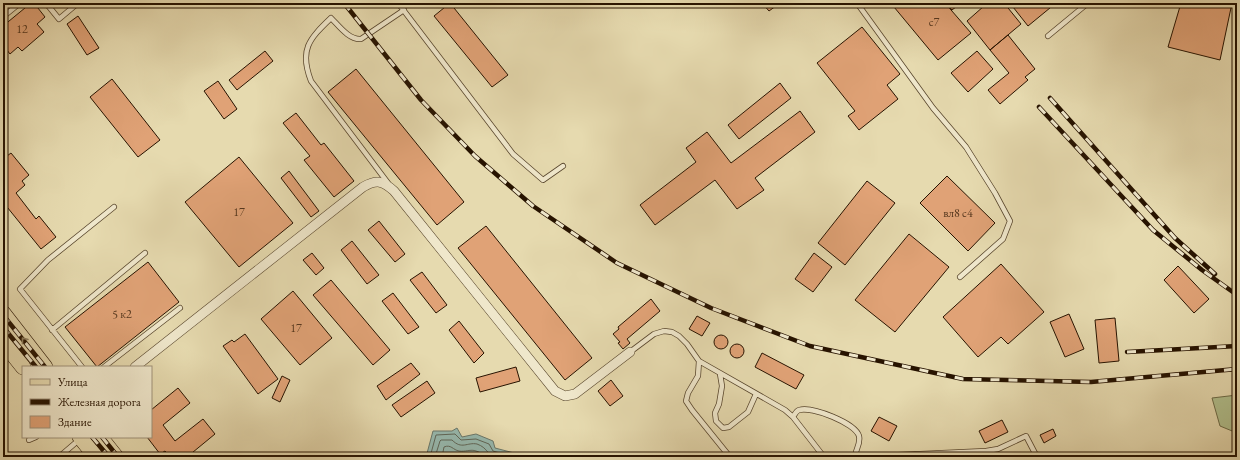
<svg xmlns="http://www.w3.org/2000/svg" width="1240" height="460" viewBox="0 0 1240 460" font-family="'EB Garamond',serif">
	<rect width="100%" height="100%" fill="#e6daaf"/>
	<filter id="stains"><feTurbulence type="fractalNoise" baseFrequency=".005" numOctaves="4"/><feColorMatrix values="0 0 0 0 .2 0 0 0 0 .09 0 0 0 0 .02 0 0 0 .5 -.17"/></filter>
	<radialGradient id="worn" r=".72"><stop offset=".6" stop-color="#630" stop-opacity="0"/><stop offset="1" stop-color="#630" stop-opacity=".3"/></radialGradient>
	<path fill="#b1c08d" stroke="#6c6a46" d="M 1237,395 L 1237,433 L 1220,426 L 1212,398 Z"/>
	<path fill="#97bab0" stroke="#6a776a" d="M 457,428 L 462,437 L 476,434 L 493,441 L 495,448 L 518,454 L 520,457 L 426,457 L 433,431 L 452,431 Z"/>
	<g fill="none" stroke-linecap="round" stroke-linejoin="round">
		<path stroke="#5f6658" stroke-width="1" d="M 430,457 L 436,435 L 455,434 L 461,440 L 476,439 L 489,444 L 493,451 L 513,457
			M 435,457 L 440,441 L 441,440 L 452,440 C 462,450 467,442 477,444 C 488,448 486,454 495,457
			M 442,457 L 444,447 C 451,444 453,450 459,451 C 465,452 471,449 476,451 C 480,452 482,454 484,457"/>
	</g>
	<path fill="#e0a276" stroke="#271300" d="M 31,3 L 34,3 L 45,17 L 37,24 L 44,32 L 22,51 L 18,47 L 10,54 L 3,45 L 3,26 Z
		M 134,3 L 144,3 L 138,8 Z
		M 450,3 L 508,75 L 492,87 L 434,16 Z
		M 762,3 L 780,3 L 769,11 Z
		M 899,3 L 945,3 L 971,33 L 938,60 L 894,7 Z
		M 945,3 L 961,3 L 952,10 Z
		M 982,3 L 1004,3 L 1021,24 L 990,50 L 967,21 L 984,6 Z
		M 1019,3 L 1056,3 L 1028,26 L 1013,7 Z
		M 1181,3 L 1232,3 L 1220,60 L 1168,47 Z
		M 78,16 L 99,48 L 87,55 L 67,24 Z
		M 862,27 L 900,74 L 887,85 L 898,99 L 859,130 L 848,116 L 855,111 L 817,63 Z
		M 1008,35 L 1035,69 L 1025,77 L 1028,80 L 1000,104 L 988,90 L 1009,73 L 990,50 Z
		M 265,51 L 273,61 L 237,90 L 229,80 Z
		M 977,51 L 993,69 L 968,92 L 951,73 Z
		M 356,69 L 464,202 L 437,225 L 328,92 Z
		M 112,79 L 160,140 L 138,157 L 90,97 Z
		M 218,81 L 237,109 L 224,119 L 204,91 Z
		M 780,83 L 791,98 L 739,139 L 728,125 Z
		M 800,111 L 815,132 L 755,178 L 764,190 L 737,209 L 715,180 L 655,225 L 640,205 L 696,162 L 686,148 L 707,132 L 731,163 Z
		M 296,113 L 321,145 L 324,143 L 354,181 L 334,197 L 304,160 L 310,156 L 283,123 Z
		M 11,153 L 29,175 L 22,181 L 25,185 L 16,193 L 36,219 L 39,216 L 56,237 L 41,249 L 3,202 L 3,159 Z
		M 239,157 L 293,223 L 239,267 L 185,202 Z
		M 289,171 L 319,211 L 311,217 L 281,178 Z
		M 947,176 L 995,223 L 968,251 L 920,203 Z
		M 867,181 L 895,203 L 845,265 L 818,243 Z
		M 379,221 L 405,254 L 395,262 L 368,230 Z
		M 486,226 L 592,358 L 565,380 L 458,248 Z
		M 909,234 L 949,267 L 895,332 L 855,300 Z
		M 352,241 L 379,275 L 367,284 L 341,250 Z
		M 312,253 L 324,268 L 316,275 L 303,260 Z
		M 814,253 L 832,267 L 813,292 L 795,279 Z
		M 148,262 L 179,302 L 97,367 L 65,327 Z
		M 1001,264 L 1044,312 L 1008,344 L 1001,337 L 978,357 L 943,317 Z
		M 1178,266 L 1209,299 L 1194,313 L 1164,280 Z
		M 422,272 L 447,305 L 436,313 L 410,280 Z
		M 331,280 L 390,350 L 373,365 L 313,295 Z
		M 293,291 L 332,338 L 300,365 L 261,319 Z
		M 393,293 L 419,327 L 408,334 L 382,301 Z
		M 651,299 L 660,311 L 627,339 L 630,343 L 623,349 L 618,343 L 620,342 L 613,334 L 619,329 L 618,327 Z
		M 1069,314 L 1084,349 L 1065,357 L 1050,322 Z
		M 697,316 L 710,323 L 702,336 L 689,329 Z
		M 1115,318 L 1119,361 L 1099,363 L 1095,320 Z
		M 459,321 L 484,353 L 474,363 L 449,330 Z
		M 245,334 L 278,379 L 258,394 L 223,346 L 232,340 L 234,342 Z
		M714 342a7 7 0 1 1 14 0a7 7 0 1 1-14 0Z
		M730 351a7 7 0 1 1 14 0a7 7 0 1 1-14 0Z
		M 762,353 L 804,375 L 796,389 L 755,367 Z
		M 411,363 L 420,374 L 386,400 L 377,386 Z
		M 516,367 L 520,381 L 480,392 L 476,378 Z
		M 282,376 L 290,380 L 280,402 L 272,398 Z
		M 611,380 L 623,396 L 610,406 L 598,391 Z
		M 427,381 L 435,393 L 401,417 L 392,405 Z
		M 178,388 L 190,403 L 163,425 L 175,441 L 203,419 L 215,434 L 187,457 L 170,457 L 165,451 L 160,454 L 147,437 L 151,437 L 151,410 Z
		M 879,417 L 897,426 L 889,441 L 871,431 Z
		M 1002,420 L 1008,432 L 985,443 L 979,431 Z
		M 1053,429 L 1056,436 L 1044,443 L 1040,435 Z"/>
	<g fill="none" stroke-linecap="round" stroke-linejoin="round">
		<g stroke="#57452c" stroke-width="6">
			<path id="lane" d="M 46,3 L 59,19 L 78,3
				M 398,3 L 513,154 L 543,180 L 563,166
				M 857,3 L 933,108 L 966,147 L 995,193 L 1010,221 L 1003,239 L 960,277
				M 3,15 L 4,16 L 20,3
				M 1048,36 L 1088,3
				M 388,183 L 311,81 C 299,50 309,39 331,18 C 339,26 349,40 361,39 L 404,10
				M 52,330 L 145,253
				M 630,352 L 654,334 L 664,331 L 672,332 L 679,336 L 687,344 L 699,361 L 785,410 L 793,417 L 824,457
				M 699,361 L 698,376 L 688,393 L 686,401 L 692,410 L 730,457
				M 82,367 L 20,289 L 48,260 L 114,207
				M 104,367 L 180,308
				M 720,374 L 722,386 L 719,404 L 715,413 L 716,421 L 723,428 L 729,427 L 748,412 L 756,394
				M 793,417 C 795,414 796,411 799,410 C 812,406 855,423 859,436 C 861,444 855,450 855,457
				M 29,440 L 36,437
				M 59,457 L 80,439
				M 883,457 L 898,455 L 986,451 L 998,449 L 1026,436 L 1037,457"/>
		</g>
		<g stroke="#57452c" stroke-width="10">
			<path id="street" d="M 135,367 L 363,187 C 377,179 383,181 394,191 L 555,391 L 565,396 L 575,394 L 630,352"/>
		</g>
		<g stroke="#271300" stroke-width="16">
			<path id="primary" d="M 3,313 L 45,367
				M 3,342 L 23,367
				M 80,437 L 96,457
				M 100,437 L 116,457"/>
		</g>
		<use href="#lane" stroke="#efe7cb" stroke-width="4.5"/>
		<use href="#street" stroke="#efe7cb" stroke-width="9"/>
		<use href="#primary" stroke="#e6daaf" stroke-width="15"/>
		<g stroke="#271300" stroke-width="4.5">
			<path id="rail" d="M 344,3 L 421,100 L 475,156 L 533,206 L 617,263 L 711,308 L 810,346 L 963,379 L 1091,382 L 1237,369
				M 1050,98 L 1175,238 L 1215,274
				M 1039,107 L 1153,230 L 1202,270 L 1237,295
				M 3,315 L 45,367
				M 3,327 L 36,367
				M 1127,352 L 1237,346
				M 92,437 L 109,457
				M 102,437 L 118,457"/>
		</g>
		<use href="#rail" stroke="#efe7cb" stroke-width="3" stroke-dasharray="9" stroke-linecap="butt"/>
	</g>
	<defs><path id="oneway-chevron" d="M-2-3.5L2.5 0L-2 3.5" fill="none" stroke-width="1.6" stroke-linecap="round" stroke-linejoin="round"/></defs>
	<use stroke="#908060" href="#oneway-chevron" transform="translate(24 340) rotate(-128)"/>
	<g text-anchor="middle" stroke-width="3" stroke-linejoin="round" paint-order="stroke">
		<g font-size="12" fill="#55371e">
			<text x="934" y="26">c7</text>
			<text x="22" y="33">12</text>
			<text x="239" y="216">17</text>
			<text x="958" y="217">вл8 с4</text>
			<text x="122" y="318">5 к2</text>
			<text x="296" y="332">17</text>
		</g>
	</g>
	<rect width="1240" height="460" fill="none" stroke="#e6daaf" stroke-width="16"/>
	<rect x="4" y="4" width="1232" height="452" fill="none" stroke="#271300" stroke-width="2"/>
	<rect x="8" y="8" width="1224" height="444" fill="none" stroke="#271300"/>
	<rect x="22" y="366" width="130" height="72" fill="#efe7cb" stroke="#9f927a"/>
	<rect x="30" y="379" width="20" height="6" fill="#e6daaf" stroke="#9f927a"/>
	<text x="58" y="386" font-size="12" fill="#271300">Улица</text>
	<rect x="30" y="399" width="20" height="6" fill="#271300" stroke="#9f927a"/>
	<text x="58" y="406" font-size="12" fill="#271300">Железная дорога</text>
	<rect x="30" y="416" width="20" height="12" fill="#e0a276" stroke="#9f927a"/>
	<text x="58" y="426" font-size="12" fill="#271300">Здание</text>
	<rect width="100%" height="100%" filter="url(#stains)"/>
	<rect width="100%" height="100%" fill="url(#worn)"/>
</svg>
